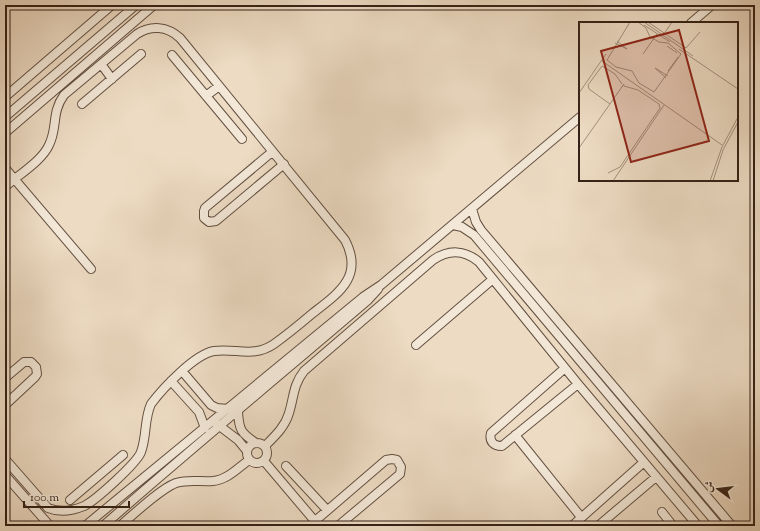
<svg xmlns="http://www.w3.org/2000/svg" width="760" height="531" viewBox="0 0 760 531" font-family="'Sorts Mill Goudy',Amiri,serif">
	<rect width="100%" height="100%" fill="#eddbc3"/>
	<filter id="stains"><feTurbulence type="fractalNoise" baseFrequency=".005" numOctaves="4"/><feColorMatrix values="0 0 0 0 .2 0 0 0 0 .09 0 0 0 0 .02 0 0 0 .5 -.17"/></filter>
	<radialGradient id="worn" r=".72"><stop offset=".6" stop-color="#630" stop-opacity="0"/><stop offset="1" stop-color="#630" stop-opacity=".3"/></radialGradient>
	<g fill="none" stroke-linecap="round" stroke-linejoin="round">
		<g stroke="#635041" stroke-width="10">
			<path id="minor" d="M 691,23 L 712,5
				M 172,55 L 242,139
				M 101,64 L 112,79
				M 206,96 L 219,86
				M 5,97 L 112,5
				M 82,104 L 141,54
				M 5,117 L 136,5
				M 5,133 L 154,5
				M 272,152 L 205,208 L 204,211 L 204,218 L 209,222 L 216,221 L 284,164
				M 5,168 L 91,269
				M 5,187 C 18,175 42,161 49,145 C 58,127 51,113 64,95 L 137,34 C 151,25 167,26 180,38 L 345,240 C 364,276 339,293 313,313 C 300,324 288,334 274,344 C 254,358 236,348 214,351 C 195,354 163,388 151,404 C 144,419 147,436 141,452 C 137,463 95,501 84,506 C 72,511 60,513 48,508 L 5,459
				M 472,209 L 476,222 L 481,230 L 732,526
				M 453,225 L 462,227 L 474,235 L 719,526
				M 416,345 L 493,279
				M 565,368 L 491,433 C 489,441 493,446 502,446 L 578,384
				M 182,371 L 211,405 L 217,408 L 228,409
				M 5,378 L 24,362 L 31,362 L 36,367 L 37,374 L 35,377 L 5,405
				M 171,381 L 199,412 L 205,428
				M 238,412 C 239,430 241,433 256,443
				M 217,424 L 238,440 L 247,451
				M 515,435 L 581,517
				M247 453a10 10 0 1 1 20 0a10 10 0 1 1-20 0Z
				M 265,446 C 275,436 285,427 289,413 C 294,397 293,385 304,371 L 433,260 C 449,249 465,250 479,262 L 578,384 L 698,526
				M 264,461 L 319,526
				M 286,466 L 327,510
				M 5,475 L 50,526
				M 70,500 L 123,455
				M 662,512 L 673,526
				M 315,521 L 386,460 L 392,459 L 397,460 L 401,467 L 400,474 L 338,526
				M 85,526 L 363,297 L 381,285 L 580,117
				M 103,526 C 190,450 279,376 367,301 L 378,289
				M 120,526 C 134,514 160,489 176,483 C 189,479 200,482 213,481 C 227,480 238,468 249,460
				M 572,526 L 644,462
				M 598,526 L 656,477"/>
		</g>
		<use href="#minor" stroke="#f3e8d8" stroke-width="8"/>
	</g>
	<g transform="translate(579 22)">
		<rect width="159" height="159" fill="#eddbc3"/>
		<path fill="none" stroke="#a3917e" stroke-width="1" d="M 51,0 L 28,38 L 37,45 L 53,49 L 60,61 L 75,70 L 102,32 L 89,21 L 80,20 L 71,15 L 67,6 L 59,0M 65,0 L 114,34M 69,0 L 107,26 L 121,10M 65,3 L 91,20M 85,12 L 93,0M 36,21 L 48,27 L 38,19M 88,24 L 98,31M 100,27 L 159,67M 64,32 L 78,12M 23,39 L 143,123M 89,49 L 99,35M 87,56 L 76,46 L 89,54M 0,71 L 27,32M 31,82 L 10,67 L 9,63 L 23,44 L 36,52 L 43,62M 0,126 L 45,62 L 43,65M 29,151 L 41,145 L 81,86 L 80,82 L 59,68 L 45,64M 34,159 L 85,83M 131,159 L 143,125 L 159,95M 134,159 L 144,128 L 159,100"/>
		<path fill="#8f2418" fill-opacity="0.15" stroke="#8f2418" stroke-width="2" d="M 100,8 L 130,119 L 52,140 L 22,29 Z"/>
		<rect width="159" height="159" fill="none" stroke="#352116" stroke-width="2"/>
	</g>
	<rect width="760" height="531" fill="none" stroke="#eddbc3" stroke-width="20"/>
	<rect x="6" y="6" width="748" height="519" fill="none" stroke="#352116" stroke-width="2"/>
	<rect x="10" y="10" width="740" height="511" fill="none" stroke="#352116"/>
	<g transform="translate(718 489) rotate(285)" stroke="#f3e8d8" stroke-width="3" paint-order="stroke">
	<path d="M0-3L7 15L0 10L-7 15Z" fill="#352116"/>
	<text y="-6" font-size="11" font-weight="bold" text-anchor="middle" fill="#352116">ش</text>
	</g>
	<path d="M24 501v6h105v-6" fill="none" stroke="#352116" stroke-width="2"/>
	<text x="30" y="501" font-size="12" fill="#352116" stroke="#f3e8d8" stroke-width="3" paint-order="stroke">100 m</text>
	<rect width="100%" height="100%" filter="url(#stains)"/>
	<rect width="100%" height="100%" fill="url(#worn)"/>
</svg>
